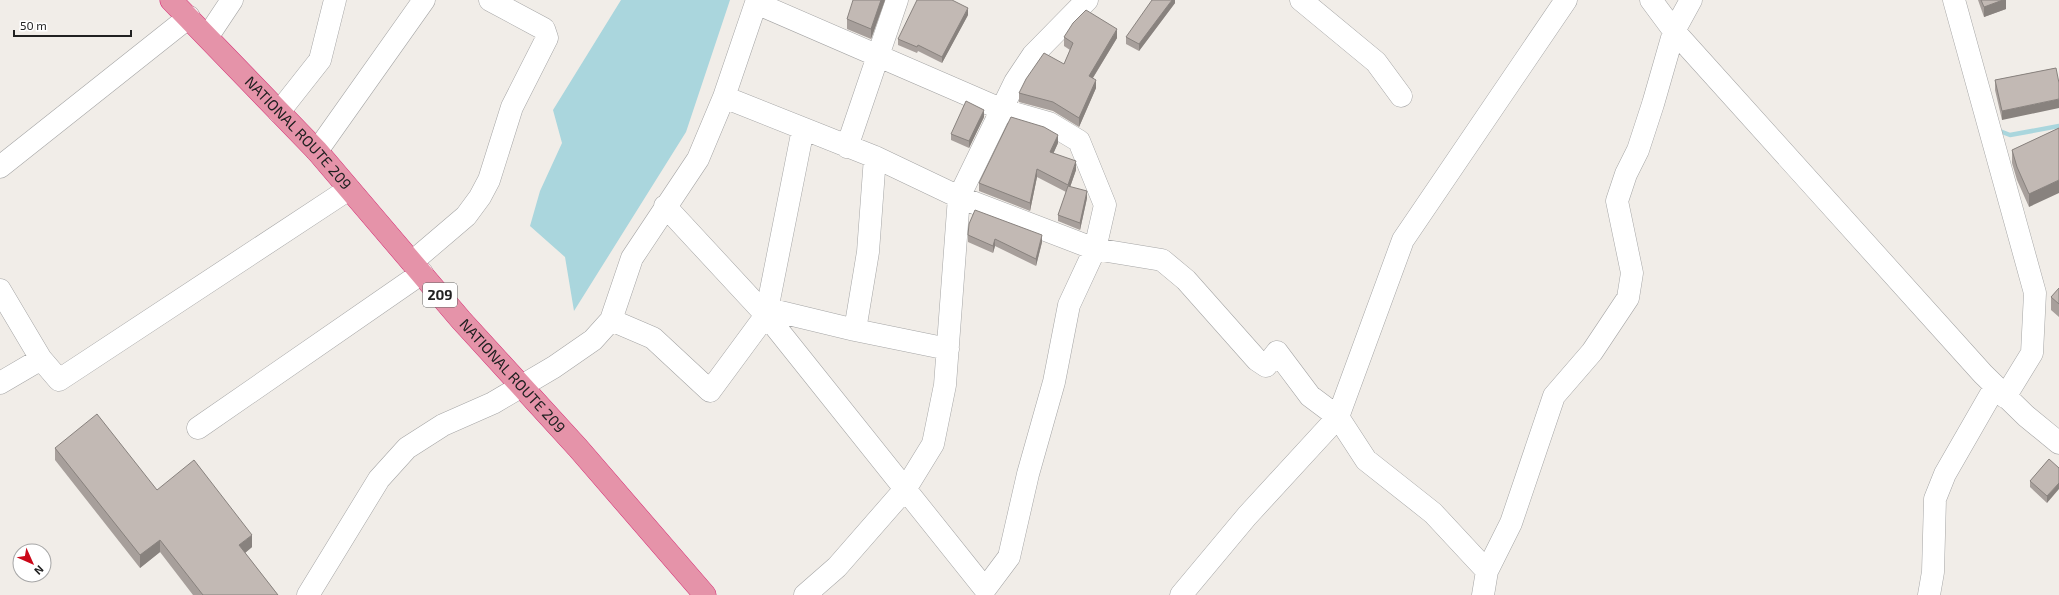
<svg xmlns="http://www.w3.org/2000/svg" width="2059" height="595" viewBox="0 0 2059 595" font-family="'Exo 2',sans-serif">
	<rect width="100%" height="100%" fill="#f1ede8"/>
	<path fill="#aad6dd" d="M 621,0 L 730,0 L 686,132 L 574,311 L 565,257 L 530,226 L 540,191 L 562,143 L 553,110 Z"/>
	<g fill="none" stroke-linecap="round" stroke-linejoin="round">
		<path stroke="#aad6dd" stroke-width="4.5" d="M 1997,130 L 2010,135 L 2059,126"/>
		<g stroke="#a5a5a5" stroke-width="23">
			<path id="minor" d="M 1301,0 L 1376,62 L 1401,96
				M 1651,0 L 1674,31 L 1983,374 L 2026,416 L 2059,443
				M 1954,0 L 2035,293 L 2032,353 L 2005,397
				M 208,36 L 232,0
				M 724,97 L 875,157 L 959,197 L 1095,249 L 1162,260 L 1186,280 L 1257,360 L 1266,366 L 1277,352 L 1310,396 L 1338,417 L 1366,460 L 1433,513 L 1487,571
				M 279,112 L 320,60 L 335,0
				M 847,147 L 897,0
				M 317,151 L 424,0
				M 0,167 L 189,17
				M 665,206 L 766,315 L 985,589 L 1009,557 L 1028,474 L 1054,382 L 1069,305 L 1095,249 L 1105,205 L 1079,141 L 1049,123 L 1003,110 L 756,3
				M 412,262 L 466,216 L 480,197 L 489,180 L 512,107 L 547,38 L 544,29 L 490,0
				M 0,290 L 41,359 L 59,380 L 349,189
				M 768,309 L 855,330 L 948,349
				M 611,320 L 653,338 L 710,391 L 766,315 L 803,129
				M 855,330 L 868,252 L 875,157
				M 0,383 L 41,359
				M 198,428 L 422,273
				M 308,595 L 379,479 L 407,448 L 443,425 L 493,403 L 554,367 L 593,340 L 611,320 L 632,258 L 698,159 L 724,97 L 757,0
				M 805,595 L 837,567 L 906,488 L 933,444 L 945,385 L 959,197 L 1015,82 L 1033,55 L 1087,0
				M 1181,595 L 1247,516 L 1338,417 L 1403,240 L 1566,0
				M 1483,595 L 1487,571 L 1511,523 L 1554,396 L 1592,352 L 1628,298 L 1632,273 L 1617,201 L 1626,174 L 1638,150 L 1653,104 L 1674,31 L 1691,0
				M 1929,595 L 1933,572 L 1935,499 L 1945,474 L 1995,387"/>
		</g>
		<g stroke="#d62e76" stroke-width="23">
			<g id="highway">
				<path id="s1" d="M 171,0 L 317,151 L 461,320 L 578,448 L 705,595"/>
			</g>
		</g>
		<use href="#minor" stroke="#fff" stroke-width="22"/>
		<use href="#highway" stroke="#e593a9" stroke-width="22"/>
	</g>
	<path fill="#a79f9b" d="M 885,0 L 871,39 L 847,29 L 847,19 Z
		M 1175,0 L 1175,3 L 1139,51 L 1126,44 L 1126,37 Z
		M 1978,0 L 2006,0 L 2006,9 L 1984,17 Z
		M 968,15 L 942,63 L 918,51 L 917,53 L 898,45 L 898,39 Z
		M 1064,37 L 1117,38 L 1093,78 L 1096,88 L 1079,127 L 1053,111 L 1019,102 L 1019,93 L 1064,64 L 1070,50 L 1064,46 Z
		M 2056,68 L 2002,120 L 1995,90 L 1995,80 Z
		M 984,117 L 969,148 L 951,140 L 951,134 Z
		M 2059,128 L 2029,207 L 2017,180 L 2012,163 L 2012,150 Z
		M 1058,143 L 1053,154 L 1076,170 L 1070,187 L 1087,198 L 1080,230 L 1058,221 L 1058,215 L 1066,192 L 1037,177 L 1030,211 L 979,191 L 979,183 Z
		M 968,235 L 1042,242 L 1036,266 L 995,246 L 993,253 L 968,242 Z
		M 2059,288 L 2059,317 L 2051,310 L 2051,297 Z
		M 55,448 L 157,490 L 252,547 L 245,553 L 278,595 L 193,595 L 160,552 L 140,568 L 55,460 Z
		M 2049,459 L 2047,503 L 2030,487 L 2030,481 Z"/>
	<path fill="#88827e" d="M 881,0 L 885,0 L 871,39 L 871,29 Z
		M 1172,0 L 1175,0 L 1175,3 L 1139,51 L 1139,44 Z
		M 2003,0 L 2006,0 L 2006,9 L 1984,17 L 1984,7 Z
		M 968,8 L 968,15 L 942,63 L 942,57 Z
		M 1117,29 L 1117,38 L 1089,84 L 1089,76 Z
		M 1096,80 L 1096,88 L 1079,127 L 1079,118 Z
		M 2059,99 L 2059,108 L 2002,120 L 2002,111 Z
		M 984,110 L 984,117 L 969,148 L 969,141 Z
		M 1058,135 L 1058,143 L 1050,161 L 1050,152 Z
		M 1076,161 L 1076,170 L 1068,193 L 1068,185 Z
		M 1037,169 L 1037,177 L 1030,211 L 1030,203 Z
		M 2059,180 L 2059,193 L 2029,207 L 2029,194 Z
		M 1087,191 L 1087,198 L 1080,230 L 1080,223 Z
		M 1042,235 L 1042,242 L 1036,266 L 1036,259 Z
		M 995,239 L 995,246 L 993,253 L 993,246 Z
		M 2059,483 L 2059,489 L 2047,503 L 2047,496 Z
		M 252,535 L 252,547 L 239,558 L 239,545 Z
		M 160,540 L 160,552 L 140,568 L 140,555 Z"/>
	<path fill="#c2b9b4" stroke="#88827e" d="M 853,0 L 881,0 L 871,29 L 847,19 Z
		M 917,0 L 952,0 L 968,8 L 942,57 L 918,45 L 917,47 L 898,39 Z
		M 1152,0 L 1172,0 L 1139,44 L 1126,37 Z
		M 1981,0 L 2003,0 L 1984,7 Z
		M 1086,10 L 1117,29 L 1089,76 L 1096,80 L 1079,118 L 1053,102 L 1019,93 L 1026,79 L 1044,53 L 1064,64 L 1073,43 L 1064,37 L 1073,23 Z
		M 2056,68 L 2059,83 L 2059,99 L 2002,111 L 1995,80 Z
		M 966,101 L 984,110 L 969,141 L 951,134 Z
		M 1011,117 L 1044,127 L 1058,135 L 1050,152 L 1076,161 L 1068,185 L 1037,169 L 1030,203 L 979,183 Z
		M 2059,128 L 2059,180 L 2029,194 L 2017,167 L 2012,150 Z
		M 1068,186 L 1087,191 L 1080,223 L 1058,215 Z
		M 975,210 L 1042,235 L 1036,259 L 995,239 L 993,246 L 968,235 L 969,224 Z
		M 2059,288 L 2059,304 L 2051,297 Z
		M 97,414 L 157,490 L 194,460 L 252,535 L 239,545 L 278,595 L 203,595 L 160,540 L 140,555 L 55,448 Z
		M 2049,459 L 2059,468 L 2059,483 L 2047,496 L 2030,481 Z"/>
	<g text-anchor="middle" stroke-width="3.5" stroke-linejoin="round" paint-order="stroke">
		<rect fill="#fff" stroke="#646464" stroke-width="1" x="423" y="283" width="34" height="24" rx="3"/>
		<g font-size="14" font-weight="bold" fill="#212121">
			<text x="440" y="300">209</text>
		</g>
		<g font-size="15" fill="#212121" stroke="#fff">
			<text dy="5" stroke="none"><textPath href="#s1" startOffset="184">NATIONAL ROUTE 209</textPath></text>
			<text dy="5" stroke="none"><textPath href="#s1" startOffset="508">NATIONAL ROUTE 209</textPath></text>
		</g>
	</g>
	<g transform="translate(32 563) rotate(135)"><circle r="19" fill="#ffffff" stroke="#a6a6a6"/>
	<path d="M0-3L7 15L0 10L-7 15Z" fill="#cb0718"/>
	<text y="-6" font-size="11" font-weight="bold" text-anchor="middle" fill="#212121">N</text>
	</g>
	<path d="M14 30v6h117v-6" fill="none" stroke="#212121" stroke-width="2"/>
	<text x="20" y="30" font-size="12" fill="#212121" stroke="#ffffff" stroke-width="3" paint-order="stroke">50 m</text>
</svg>
